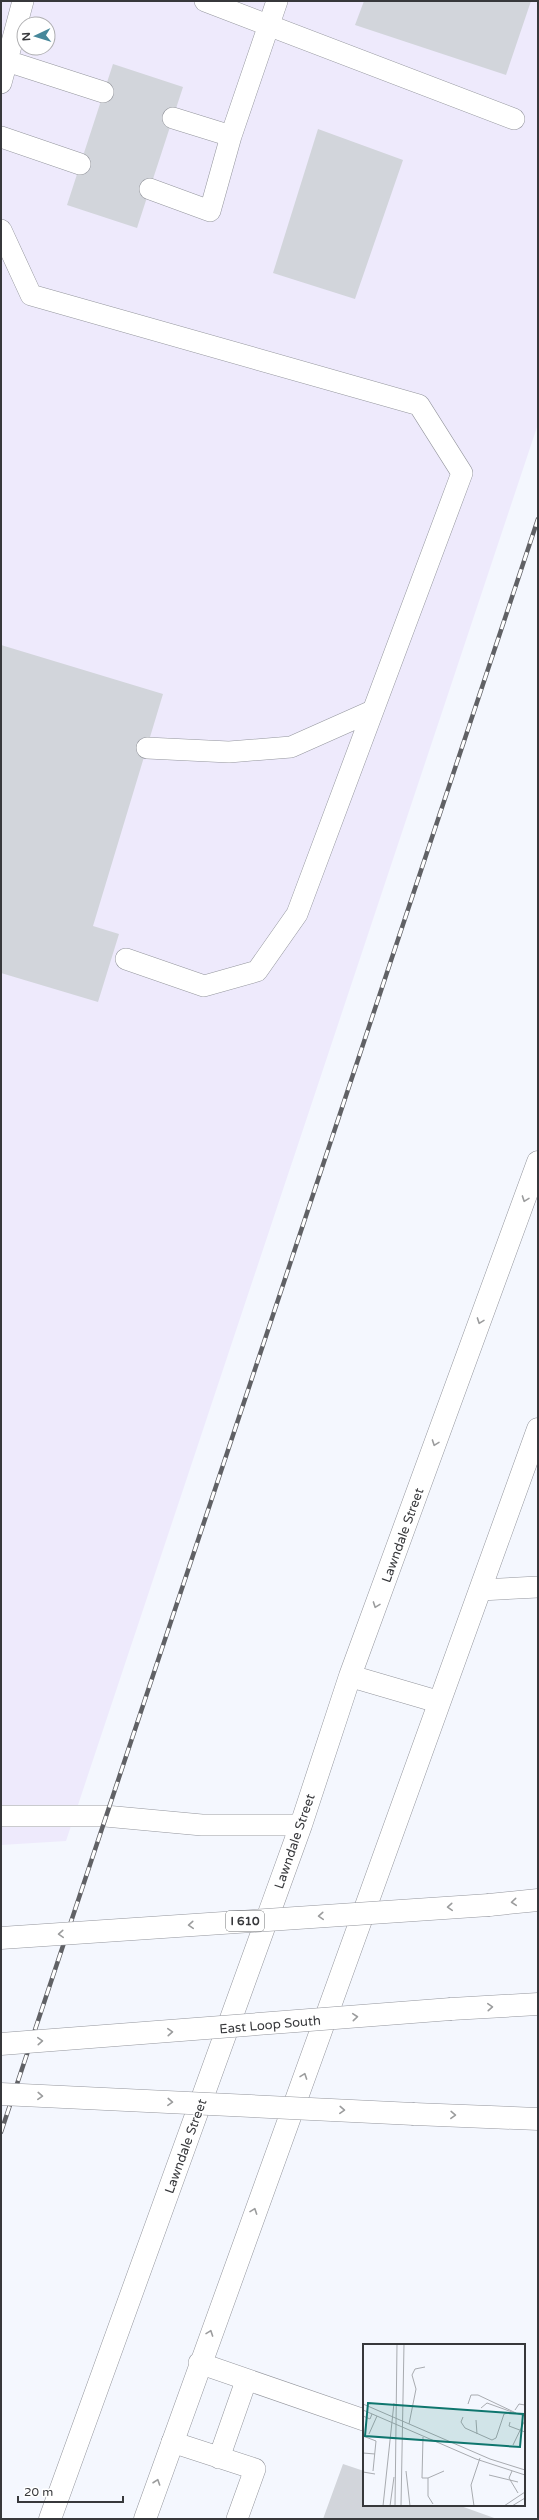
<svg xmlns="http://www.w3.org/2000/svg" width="539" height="2520" viewBox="0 0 539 2520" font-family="'Varela Round',sans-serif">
	<rect width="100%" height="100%" fill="#f4f7fe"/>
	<path fill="#eeeafc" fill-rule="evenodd" d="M 1,1 L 538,1 L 538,424 L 66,1841 L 1,1845 ZM 24,24 L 48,24 L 48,48 L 24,48 Z"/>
	<path fill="#d2d5db" d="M 364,1 L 531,1 L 506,75 L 355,25 Z
		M 113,64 L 183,87 L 137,228 L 67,205 Z
		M 318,129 L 403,160 L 355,299 L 273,273 Z
		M 1,645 L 163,694 L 93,926 L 119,934 L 98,1002 L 1,973 Z
		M 343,2464 L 364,2471 L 364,2505 L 458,2505 L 497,2519 L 323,2519 Z"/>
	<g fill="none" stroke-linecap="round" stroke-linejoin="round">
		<g stroke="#94969d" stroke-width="22">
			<path id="lane" d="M 205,1 L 514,119
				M 7,61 L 103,92
				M 1,83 L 23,1
				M 173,118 L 231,136
				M 1,137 L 80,164
				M 150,189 L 210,211 L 231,136 L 277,1
				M 1,230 L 31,295 L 419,405 L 462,473 L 297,914 L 257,971 L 204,986 L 126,959
				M 147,748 L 229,752 L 291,747 L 372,711
				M 480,1590 L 538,1587
				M 1,1816 L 105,1816 L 202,1825 L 301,1825
				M 199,2363 L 364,2420
				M 172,2442 L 255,2469 L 237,2519
				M 219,2458 L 246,2381"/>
		</g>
		<g stroke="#94969d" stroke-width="23">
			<path id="secondary" d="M 350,1676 L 439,1702
				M 50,2519 L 301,1825 L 350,1676 L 538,1162
				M 145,2519 L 538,1429"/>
		</g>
		<g stroke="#94969d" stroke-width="23">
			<path id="highway" d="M 489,1905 L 538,1900
				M 451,2009 L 538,2004
				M 414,2114 L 538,2119"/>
		</g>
		<use href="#lane" stroke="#fff" stroke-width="21"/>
		<use href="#secondary" stroke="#fff" stroke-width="22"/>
		<use href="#highway" stroke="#fff" stroke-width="22"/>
		<g stroke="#606165" stroke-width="4.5">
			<path id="rail" d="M 1,2132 L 538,519"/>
		</g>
		<use href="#rail" stroke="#fff" stroke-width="3" stroke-dasharray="9" stroke-linecap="butt"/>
		<g stroke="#94969d" stroke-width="23" stroke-linecap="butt">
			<path id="highway-bridge" d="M 1,1938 L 489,1905
				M 1,2044 L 451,2009
				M 1,2094 L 414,2114"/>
		</g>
		<use href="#highway-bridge" stroke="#fff" stroke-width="22"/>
	</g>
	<defs><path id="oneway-chevron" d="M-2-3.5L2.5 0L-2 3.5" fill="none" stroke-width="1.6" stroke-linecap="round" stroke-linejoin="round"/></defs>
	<g stroke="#9b9c9d">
		<use href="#oneway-chevron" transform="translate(525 1199) rotate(110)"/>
		<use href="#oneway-chevron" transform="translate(480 1321) rotate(110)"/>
		<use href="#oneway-chevron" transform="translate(435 1443) rotate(110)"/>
		<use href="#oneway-chevron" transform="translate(376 1605) rotate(110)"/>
		<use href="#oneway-chevron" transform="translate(514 1902) rotate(175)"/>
		<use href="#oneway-chevron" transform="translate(450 1907) rotate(176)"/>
		<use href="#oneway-chevron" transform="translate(321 1916) rotate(176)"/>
		<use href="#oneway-chevron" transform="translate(191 1925) rotate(176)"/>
		<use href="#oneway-chevron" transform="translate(61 1934) rotate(176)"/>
		<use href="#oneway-chevron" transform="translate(490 2007) rotate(-4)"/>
		<use href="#oneway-chevron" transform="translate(355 2017) rotate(-5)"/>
		<use href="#oneway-chevron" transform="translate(170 2032) rotate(-4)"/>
		<use href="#oneway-chevron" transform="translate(40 2041) rotate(-4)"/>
		<use href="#oneway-chevron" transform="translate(304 2076) rotate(-70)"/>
		<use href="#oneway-chevron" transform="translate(40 2096) rotate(3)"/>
		<use href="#oneway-chevron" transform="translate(170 2102) rotate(3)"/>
		<use href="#oneway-chevron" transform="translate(342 2110) rotate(3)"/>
		<use href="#oneway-chevron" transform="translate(453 2115) rotate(2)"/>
		<use href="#oneway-chevron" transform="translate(254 2211) rotate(-70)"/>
		<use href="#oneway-chevron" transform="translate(210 2333) rotate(-70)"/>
		<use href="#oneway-chevron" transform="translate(157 2482) rotate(-71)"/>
	</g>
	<g text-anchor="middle" stroke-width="3" stroke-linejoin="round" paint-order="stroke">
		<rect fill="#fff" stroke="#737476" stroke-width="1" x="226" y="1911" width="38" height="20" rx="3"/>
		<g font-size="12" font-weight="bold" fill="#37383b">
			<text x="245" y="1925">I 610</text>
		</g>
		<g font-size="13" fill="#37383b" stroke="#fff">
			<text transform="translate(402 1535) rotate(-70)" y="5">Lawndale Street</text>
			<text transform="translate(294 1841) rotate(-71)" y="5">Lawndale Street</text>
			<text transform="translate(270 2024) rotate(-5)" y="5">East Loop South</text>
			<text transform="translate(185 2146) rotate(-70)" y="5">Lawndale Street</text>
		</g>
	</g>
	<g transform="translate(363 2344)">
		<rect width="162" height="162" fill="#f4f7fe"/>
		<path fill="none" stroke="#a8abb0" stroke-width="1" d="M 0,60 L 127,115 L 162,126M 105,60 L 108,51 L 115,51 L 153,69M 118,64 L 124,59 L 149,68M 0,66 L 113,115 L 162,131M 152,66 L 156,60 L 162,61M 0,72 L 7,75 L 9,70M 100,73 L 98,78 L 102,84 L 129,96 L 133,94 L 141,70 L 149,68 L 162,72M 113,76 L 114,90M 147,78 L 146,82 L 162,88M 46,80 L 53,45 L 49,31 L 52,25 L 62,23M 6,90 L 14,72M 0,92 L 13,97 L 10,127M 60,93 L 59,134 L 65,134M 150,101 L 162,76M 0,109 L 12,110M 43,127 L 47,162M 149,127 L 146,134 L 155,149M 0,128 L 12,130M 126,131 L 155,138M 70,160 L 65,152 L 65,134 L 81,127M 20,162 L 31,59M 27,162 L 31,133M 32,162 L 34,0M 38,162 L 41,0M 111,162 L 108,141 L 117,114M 141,162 L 162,148M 149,162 L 162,154"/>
		<path fill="#0f766e" fill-opacity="0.15" stroke="#0f766e" stroke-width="2" d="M 5,59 L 160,70 L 157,103 L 2,92 Z"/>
		<rect width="162" height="162" fill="none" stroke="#37383b" stroke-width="2"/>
	</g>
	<rect width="539" height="2520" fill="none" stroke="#37383b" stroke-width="4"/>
	<g transform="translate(36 36) rotate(266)"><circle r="19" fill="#ffffff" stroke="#afafb1"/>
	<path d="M0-3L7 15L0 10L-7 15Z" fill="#47889b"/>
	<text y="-6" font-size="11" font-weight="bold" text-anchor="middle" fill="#37383b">N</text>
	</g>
	<path d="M18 2496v6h105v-6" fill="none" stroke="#37383b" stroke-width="2"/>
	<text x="24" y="2496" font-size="12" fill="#37383b" stroke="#ffffff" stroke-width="3" paint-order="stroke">20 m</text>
</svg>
